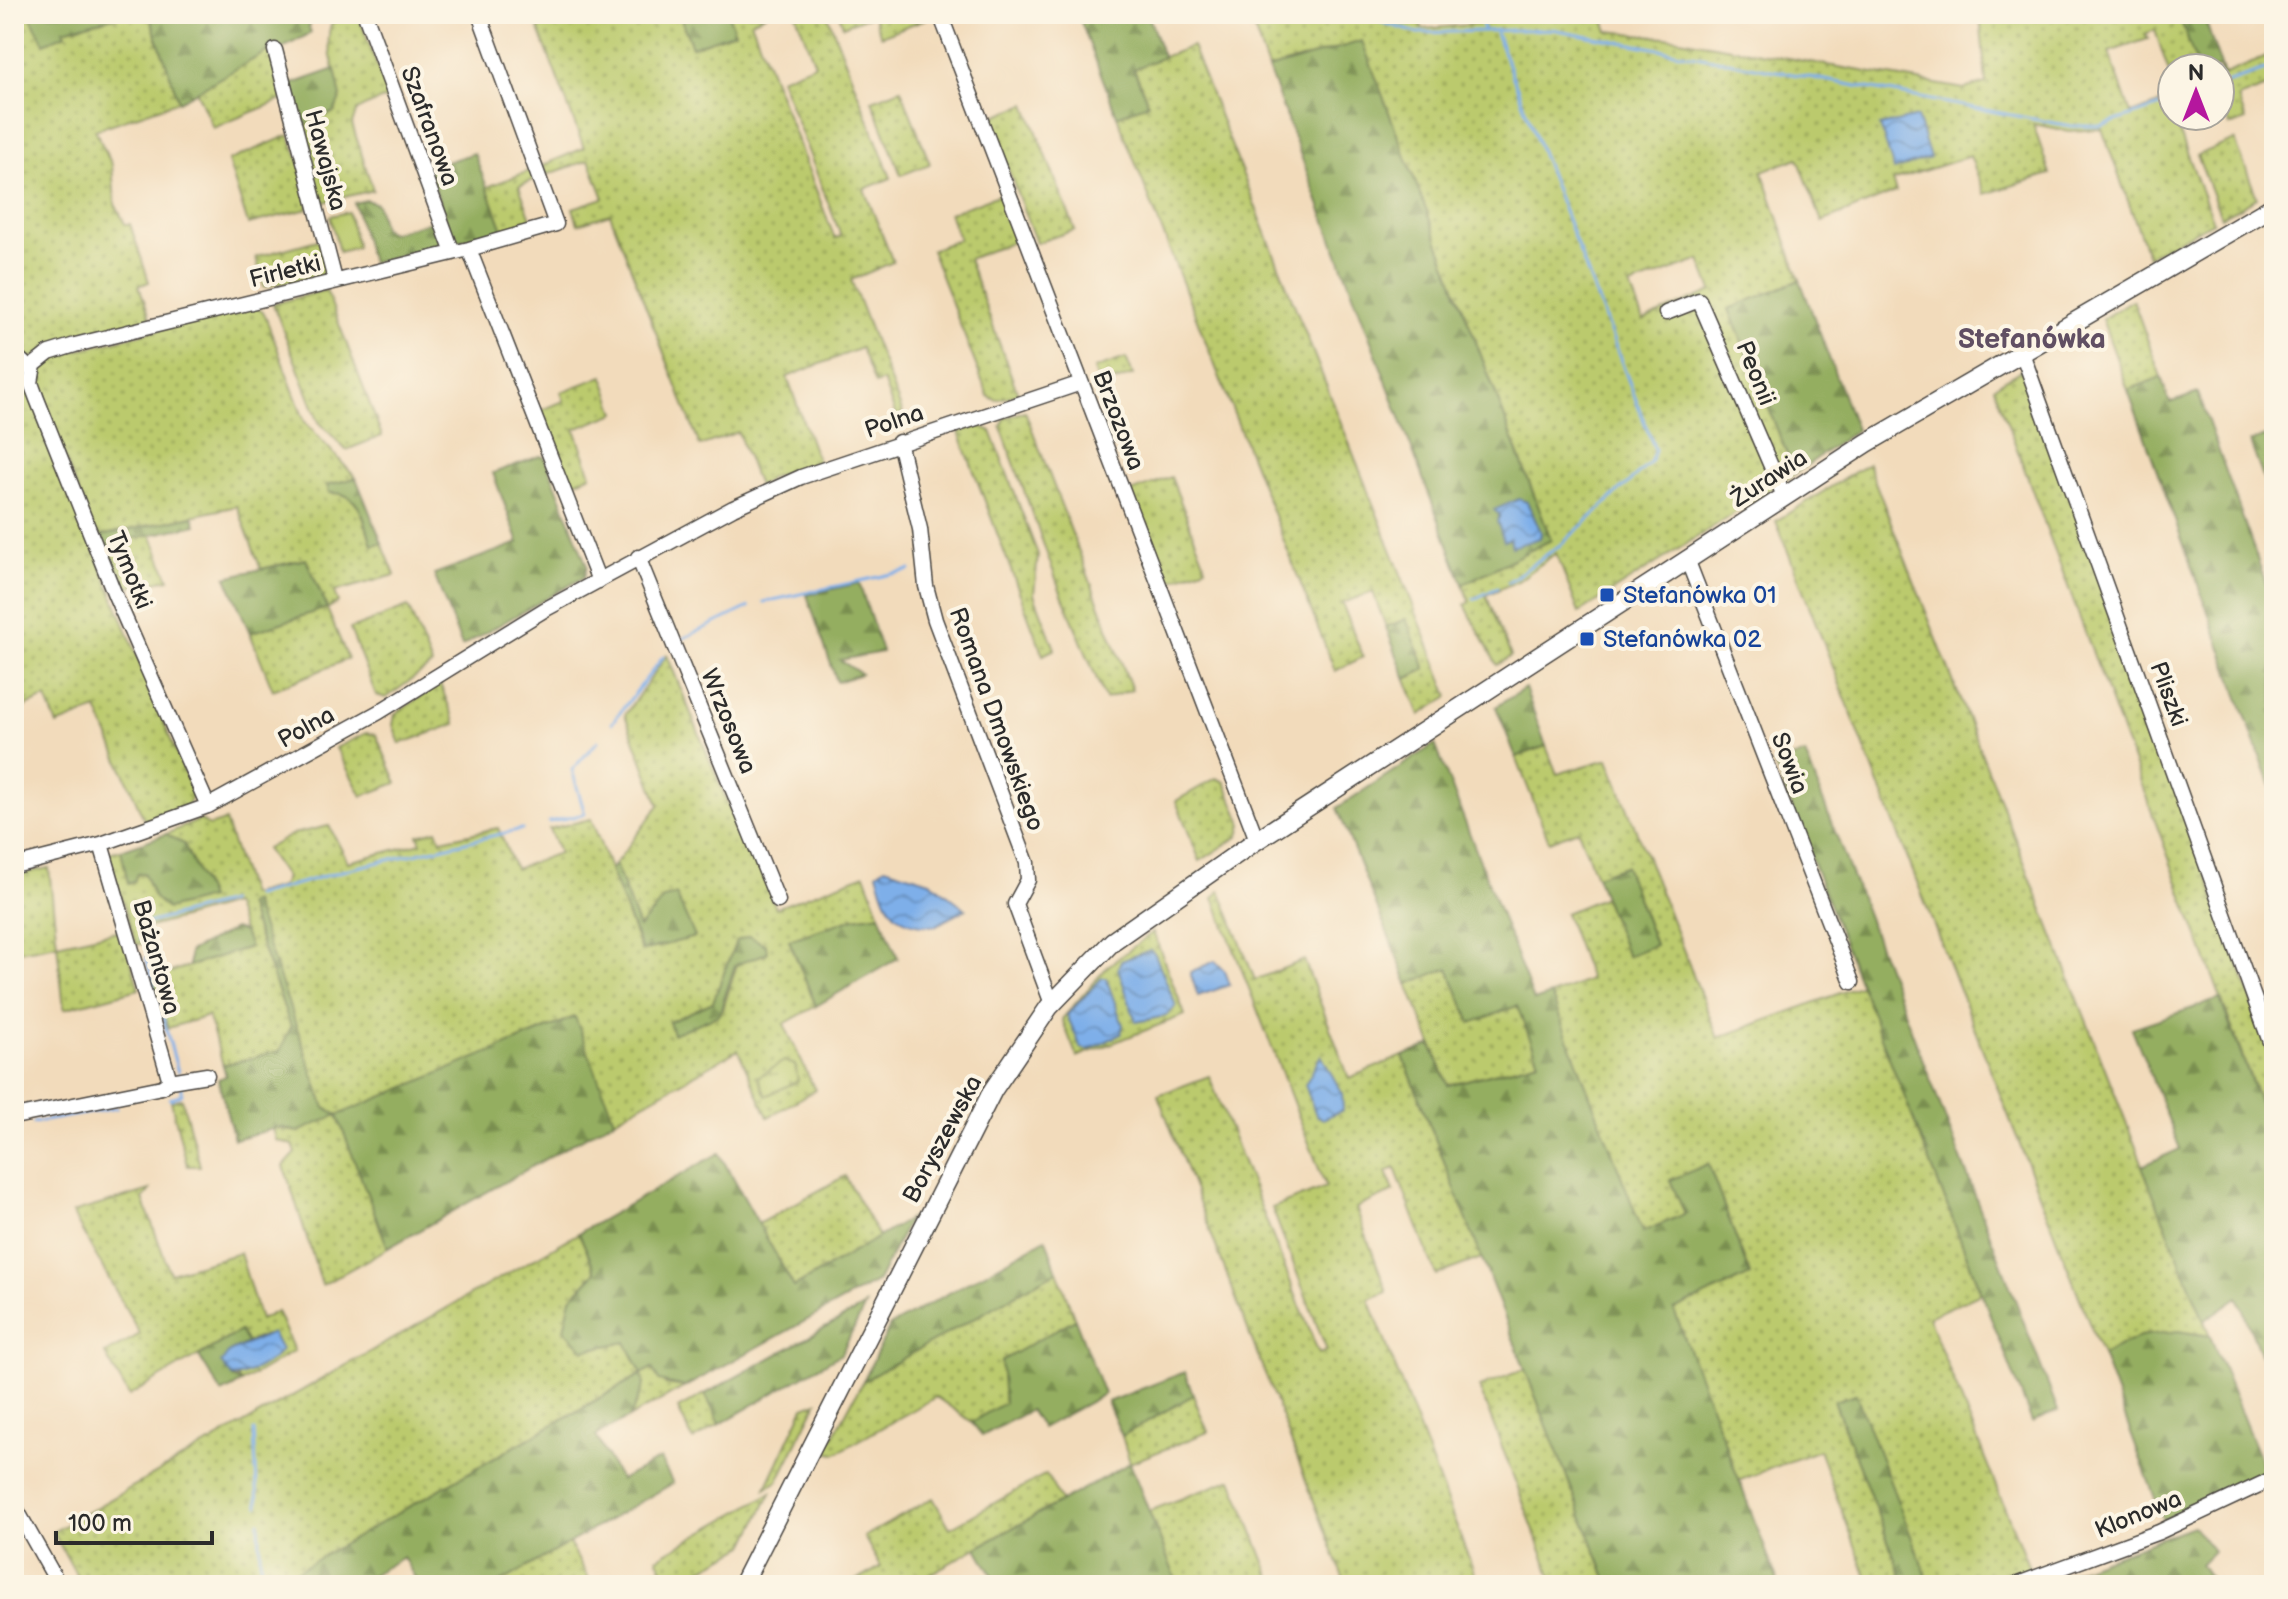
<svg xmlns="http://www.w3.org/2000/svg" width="2288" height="1599" viewBox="0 0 2288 1599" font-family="'Balsamiq Sans',sans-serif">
	<defs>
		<pattern id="grass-dots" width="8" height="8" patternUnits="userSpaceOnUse" patternTransform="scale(2)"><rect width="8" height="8" fill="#bbca6d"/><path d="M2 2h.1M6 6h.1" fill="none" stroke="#98a45a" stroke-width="1.8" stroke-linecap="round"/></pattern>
		<pattern id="forest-firs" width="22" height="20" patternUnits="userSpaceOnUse" patternTransform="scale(2)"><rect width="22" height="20" fill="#94ae60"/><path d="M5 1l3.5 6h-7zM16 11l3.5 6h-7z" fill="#798e4f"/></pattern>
		<pattern id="wetland-marsh" width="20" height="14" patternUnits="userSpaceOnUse" patternTransform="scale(2)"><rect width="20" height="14" fill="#bbca6d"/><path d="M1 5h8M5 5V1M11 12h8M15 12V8" fill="none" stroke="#98a45a"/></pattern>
		<pattern id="water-waves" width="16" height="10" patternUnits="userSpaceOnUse" patternTransform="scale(2)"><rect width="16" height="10" fill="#7eafe9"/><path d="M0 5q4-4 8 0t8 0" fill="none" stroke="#678fbd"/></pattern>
	</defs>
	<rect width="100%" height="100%" fill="#fcf5e5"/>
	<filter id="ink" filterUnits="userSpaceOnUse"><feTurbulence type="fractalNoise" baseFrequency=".0125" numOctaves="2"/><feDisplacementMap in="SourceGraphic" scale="16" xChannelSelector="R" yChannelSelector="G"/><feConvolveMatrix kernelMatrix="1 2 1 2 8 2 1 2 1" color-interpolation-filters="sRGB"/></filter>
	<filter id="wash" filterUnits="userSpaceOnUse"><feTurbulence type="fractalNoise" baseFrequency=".006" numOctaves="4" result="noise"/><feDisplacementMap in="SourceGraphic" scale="32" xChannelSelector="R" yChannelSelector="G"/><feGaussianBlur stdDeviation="1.8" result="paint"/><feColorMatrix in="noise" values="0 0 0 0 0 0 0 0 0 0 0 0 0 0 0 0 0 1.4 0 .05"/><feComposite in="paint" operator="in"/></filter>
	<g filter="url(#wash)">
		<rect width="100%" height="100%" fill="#f2dbbb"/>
		<path fill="url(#grass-dots)" stroke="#737a4c" stroke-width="2" fill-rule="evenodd" d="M 14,14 L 37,14 L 31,16 L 65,34 L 63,30 L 125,14 L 149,14 L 179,101 L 95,130 L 112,165 L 115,204 L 125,224 L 130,224 L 149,282 L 139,286 L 151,320 L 30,358 L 23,357 L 14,347 Z
			M 349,14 L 358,14 L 390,102 L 383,99 L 357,110 L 352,124 L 373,190 L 320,203 L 298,128 L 335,112 C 347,82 321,53 331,24 Z
			M 533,14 L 679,14 L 692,47 L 734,32 L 728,14 L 767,14 L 751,21 L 835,239 L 841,236 L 780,78 L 815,64 L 796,14 L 827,14 L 891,178 L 864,189 L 893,262 L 851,280 L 903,414 L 896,416 L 883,381 L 875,384 L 861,348 L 787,377 L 818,462 L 772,477 L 758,486 L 738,432 L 700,446 L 610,214 L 578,224 L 573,208 L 604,198 L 589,160 L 546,175 L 543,165 L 584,148 Z
			M 839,14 L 933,14 L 933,16 L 881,36 L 873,15 L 843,26 Z
			M 1217,14 L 1419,14 L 1422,29 L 1478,24 L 1477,14 L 1602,14 L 1608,31 L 1674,38 L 1964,89 L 1986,83 L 1980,14 L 2195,14 L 2181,21 L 2198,68 L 2172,68 L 2172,82 L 2155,30 L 2145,34 L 2148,39 L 2109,52 L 2131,114 L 2168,101 L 2213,222 L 2148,256 L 2102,129 L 2069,131 L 2033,124 L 2050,174 L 1985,194 L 1970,156 L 1892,181 L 1896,192 L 1822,222 L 1798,158 L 1762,171 L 1800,280 L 1729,309 L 1795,474 L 1579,613 L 1556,553 L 1518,581 L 1486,595 L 1511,656 L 1497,665 L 1465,605 L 1470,602 L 1463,584 L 1551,540 L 1362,42 L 1268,69 L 1253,26 ZM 1700,260 L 1712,291 L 1643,321 L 1630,286 Z
			M 1192,46 L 1449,696 L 1420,715 L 1406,679 L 1425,670 L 1406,619 L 1386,627 L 1373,592 L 1342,603 L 1363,657 L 1335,671 L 1117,116 L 1148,103 L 1134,68 Z
			M 270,50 L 284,99 L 213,128 L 196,90 Z
			M 2274,54 L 2274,84 L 2238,98 L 2246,120 L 2230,126 L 2220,104 L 2220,76 Z
			M 901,89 L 930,164 L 901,175 L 872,100 Z
			M 1026,104 L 1075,230 L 1036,243 L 989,118 Z
			M 289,135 L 307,180 L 308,209 L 248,224 L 228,161 Z
			M 2235,140 L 2257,198 L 2221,217 L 2197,155 Z
			M 532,170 L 535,179 L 519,186 L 532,221 L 503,230 L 487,187 Z
			M 1001,194 L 1018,240 L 968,259 L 1018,394 L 996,400 L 988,396 L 931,250 L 959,239 L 949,213 Z
			M 321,239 L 328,267 L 326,274 L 264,287 L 256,257 Z
			M 326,290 L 382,436 L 346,450 L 319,422 L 273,304 Z
			M 2133,300 L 2161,377 L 2128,390 L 2102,319 Z
			M 254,305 L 264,313 L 305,422 L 356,478 L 327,485 L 329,492 C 361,491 363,518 372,544 L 382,543 L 395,575 L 334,592 L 338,602 L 327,609 L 348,659 L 273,690 L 250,633 L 327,608 L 306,559 L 261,569 L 237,506 L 96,537 L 39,391 L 39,374 L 52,357 Z
			M 1126,358 L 1133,375 L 1100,387 L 1094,369 Z
			M 14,361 L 25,376 L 193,795 L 188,805 L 145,822 L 97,709 L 57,725 L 46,698 L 14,711 Z
			M 2024,368 L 2274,1062 L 2274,1141 L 1994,387 Z
			M 603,376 L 616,413 L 575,429 L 591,475 L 566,486 L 537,412 L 564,401 L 561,392 Z
			M 1025,411 L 1132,690 L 1105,699 L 1059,587 L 1001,427 L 1005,418 Z
			M 980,426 L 991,431 L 1038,555 L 1034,594 L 1055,649 L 1043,655 L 959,432 Z
			M 1868,464 L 2210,1336 C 2164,1329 2143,1334 2102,1355 L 1776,521 Z
			M 1171,477 L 1206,567 L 1166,582 L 1131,492 Z
			M 151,534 L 169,579 L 125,588 L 107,544 Z
			M 408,607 L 432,665 L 386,698 L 376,695 L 350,629 Z
			M 667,655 L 745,846 L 751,845 L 776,908 L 865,874 L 880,914 L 854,918 L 789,940 L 816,1006 L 784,1024 L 815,1090 L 768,1117 L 738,1050 L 614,1120 L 574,1017 L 338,1116 L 388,1248 L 322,1285 L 284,1166 L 296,1153 L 293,1145 L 276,1140 L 273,1128 L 298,1132 L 337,1115 L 324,1108 L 252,902 L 247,905 L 291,1027 L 281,1051 L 223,1065 L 208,1016 L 168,1028 L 152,978 L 249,947 L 233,904 L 142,929 L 144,943 L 136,945 L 108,853 L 121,850 L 137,874 L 141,871 L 147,877 L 203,883 L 191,867 L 184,844 L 168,838 L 166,834 L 200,820 L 209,826 L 225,821 L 250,895 L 281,887 L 286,878 L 266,849 L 293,834 L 329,826 L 348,862 L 421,843 L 418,835 L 437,830 L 441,840 L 498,828 L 515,869 L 559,853 L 549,829 L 591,819 L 641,951 L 651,913 L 639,928 L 615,864 L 659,805 L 625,715 ZM 736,941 L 738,961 L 723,1009 L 673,1033 L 669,1022 L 713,1002 Z
			M 440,684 L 456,724 L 400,744 L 393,725 L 395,714 Z
			M 366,733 L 376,735 L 397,783 L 362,796 L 336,748 Z
			M 1546,746 L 1557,774 L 1608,759 L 1718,1038 L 1862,985 L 1981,1293 L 1928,1317 L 2031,1573 L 2002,1585 L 1930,1585 L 1855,1394 L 1834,1401 L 1905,1585 L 1870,1585 L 1819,1450 L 1738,1481 L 1673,1310 L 1750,1275 L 1708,1164 L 1685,1214 L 1643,1233 L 1551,995 L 1590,980 L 1565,913 L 1604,897 L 1627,956 L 1655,944 L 1625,866 L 1596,876 L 1578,830 L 1549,841 L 1516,757 Z
			M 1216,778 L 1225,782 L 1242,824 L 1239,836 L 1200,861 L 1176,801 Z
			M 49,868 L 57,944 L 122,930 L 139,989 L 64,1009 L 57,944 L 14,952 L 14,875 Z
			M 1220,890 L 1255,980 L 1304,960 L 1349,1078 L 1403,1056 L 1482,1258 L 1436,1275 L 1395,1168 L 1386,1172 L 1394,1191 L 1356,1208 L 1387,1292 L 1369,1299 L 1479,1585 L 1346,1585 L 1158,1095 L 1209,1076 L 1319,1354 L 1327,1351 L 1272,1208 L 1326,1187 L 1214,898 Z
			M 1153,932 L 1185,1015 L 1077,1057 L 1062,1019 L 1108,966 Z
			M 1448,967 L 1518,1006 L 1539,1061 L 1448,1085 L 1408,984 Z
			M 182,1099 L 200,1166 L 188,1166 L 186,1161 L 171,1101 Z
			M 845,1176 L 879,1237 L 794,1287 L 758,1224 Z
			M 150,1190 L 143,1199 L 170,1273 L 240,1253 L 260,1320 L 277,1311 L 294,1351 L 241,1383 L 237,1377 L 277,1356 L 264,1335 L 247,1343 L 240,1331 L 129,1396 L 105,1354 L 140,1334 L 72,1213 Z
			M 579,1233 L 596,1272 L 571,1298 L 584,1350 L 626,1342 L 642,1373 L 652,1367 L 665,1384 L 685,1387 L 630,1417 L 641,1391 L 641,1374 L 273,1585 L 82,1585 L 53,1532 Z
			M 1057,1271 L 1075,1319 L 1002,1361 L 1004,1403 L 972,1422 L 936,1397 L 835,1454 L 825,1452 L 863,1381 Z
			M 1525,1369 L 1609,1585 L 1555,1585 L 1479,1387 Z
			M 705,1394 L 720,1424 L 693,1440 L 678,1409 Z
			M 1193,1395 L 1208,1432 L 1130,1463 L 1122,1436 Z
			M 817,1402 L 778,1481 L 766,1488 L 804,1407 Z
			M 1046,1474 L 1061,1501 L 910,1585 L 848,1585 L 881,1567 L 864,1537 L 933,1498 L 950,1528 Z
			M 1232,1479 L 1274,1585 L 1178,1585 L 1149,1511 Z
			M 771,1493 L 745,1546 L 672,1585 L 657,1558 Z
			M 569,1543 L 592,1585 L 496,1585 Z"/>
		<path fill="url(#forest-firs)" stroke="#606c46" stroke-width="2" d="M 37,14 L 125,14 L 63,30 L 66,34 L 44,43 L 30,16 Z
			M 149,14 L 313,14 L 309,28 L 311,33 L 279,50 L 270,50 L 179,101 Z
			M 679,14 L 728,14 L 735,32 L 692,47 Z
			M 1078,14 L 1148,14 L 1163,57 L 1134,69 L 1148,104 L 1117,116 Z
			M 2203,14 L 2224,75 L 2220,76 L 2220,68 L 2198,68 L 2181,21 Z
			M 1362,41 L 1551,540 L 1463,584 L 1268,69 Z
			M 335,69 L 341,97 L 334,112 L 298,128 L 287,86 Z
			M 474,153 L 503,230 L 458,241 L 452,238 L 428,168 Z
			M 366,200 L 377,204 L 383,228 L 391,233 L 433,221 L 440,241 L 437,246 L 371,263 L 354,203 Z
			M 1800,280 L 1856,430 L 1795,474 L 1729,309 Z
			M 2161,377 L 2170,403 L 2198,393 L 2274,606 L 2274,795 L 2128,390 Z
			M 2274,433 L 2274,508 L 2250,442 Z
			M 540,456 L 545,457 L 587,566 L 584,577 L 462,646 L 434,574 L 519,543 L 493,473 Z
			M 356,478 L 382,543 L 372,545 C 364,519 361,491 329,493 L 327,485 Z
			M 193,516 L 196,525 L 108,544 L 125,588 L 117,590 L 96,537 Z
			M 306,559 L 327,608 L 250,633 L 226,577 Z
			M 859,583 L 882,652 L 840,660 L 861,674 L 837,682 L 807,595 Z
			M 1406,619 L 1426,669 L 1406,679 L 1386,627 Z
			M 1525,688 L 1546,746 L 1516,757 L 1496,707 Z
			M 1435,744 L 1534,1001 L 1551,995 L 1643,1232 L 1685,1214 L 1670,1180 L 1708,1164 L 1750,1275 L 1674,1310 L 1779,1585 L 1609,1585 L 1403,1056 L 1431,1045 L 1448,1085 L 1539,1061 L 1517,1006 L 1471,1023 L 1448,968 L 1408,984 L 1337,808 Z
			M 1805,754 L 2058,1411 L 2032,1422 L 1774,764 Z
			M 166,834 L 184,844 L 209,898 L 167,909 L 154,898 L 144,873 L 137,874 L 134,882 L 128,884 L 121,850 Z
			M 615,864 L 639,928 L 664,898 L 676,895 L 695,937 L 642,951 L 610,870 Z
			M 1625,866 L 1655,945 L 1627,956 L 1596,876 Z
			M 253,902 L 325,1108 L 338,1115 L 575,1017 L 614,1120 L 388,1248 L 337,1115 L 298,1132 L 281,1127 L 234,1139 L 218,1079 L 226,1076 L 223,1065 L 280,1051 L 291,1027 L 247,904 Z
			M 880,914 L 898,958 L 816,1006 L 789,940 L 854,918 Z
			M 234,929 L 244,932 L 250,947 L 189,966 L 189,952 Z
			M 749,936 L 766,945 L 767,953 L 735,965 L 719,1015 L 673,1034 L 669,1022 L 713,1002 L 736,941 Z
			M 2220,999 L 2274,1141 L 2274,1351 L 2262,1358 L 2238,1297 L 2204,1321 L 2142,1166 L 2180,1149 L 2132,1028 Z
			M 719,1153 L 794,1287 L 909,1219 L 878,1281 L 685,1387 L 659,1381 L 652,1368 L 642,1374 L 644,1385 L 630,1417 L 596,1436 L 620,1480 L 660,1459 L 673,1483 L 496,1585 L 419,1585 L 403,1557 L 354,1585 L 288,1585 L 284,1578 L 642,1374 L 626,1342 L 584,1350 L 564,1329 L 571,1298 L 596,1272 L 579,1233 Z
			M 1046,1239 L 1057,1271 L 863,1381 L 890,1326 Z
			M 865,1306 L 841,1354 L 720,1424 L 705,1394 Z
			M 1075,1319 L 1104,1394 L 1042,1428 L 1030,1410 L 982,1436 L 972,1422 L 1004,1403 L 1001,1361 Z
			M 240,1331 L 247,1343 L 229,1352 L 232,1377 L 241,1383 L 222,1393 L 199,1356 Z
			M 2178,1331 L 2210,1336 L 2265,1472 L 2163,1520 L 2102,1355 L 2140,1336 Z
			M 1185,1372 L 1193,1395 L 1122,1436 L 1107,1402 Z
			M 1856,1394 L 1930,1585 L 1905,1585 L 1834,1401 Z
			M 1130,1463 L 1178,1585 L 998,1585 L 977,1548 Z
			M 2193,1526 L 2213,1551 L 2200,1564 L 2215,1585 L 2037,1585 Z"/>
		<path fill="url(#wetland-marsh)" stroke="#737a4c" stroke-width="2" d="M 784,1061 L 795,1065 L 798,1081 L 766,1096 L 758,1077 Z"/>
		<path fill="#bbca6d" stroke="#737a4c" stroke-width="2" d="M 348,212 L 357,247 L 339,252 L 330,216 Z"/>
		<path fill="url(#water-waves)" stroke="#546d8a" stroke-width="2" d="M 1917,117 L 1930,158 L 1894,170 L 1880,126 Z
			M 1519,499 L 1527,502 L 1541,532 L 1540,538 L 1512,547 L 1510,538 L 1504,541 L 1497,521 L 1500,515 L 1494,510 Z
			M 885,867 L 930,881 L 966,909 L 935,926 C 893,925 887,909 877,873 Z
			M 1150,950 L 1155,954 L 1176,1006 L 1166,1016 L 1136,1022 L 1118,968 L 1121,961 Z
			M 1215,961 L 1225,971 L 1230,985 L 1198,996 L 1190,972 Z
			M 1102,978 L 1106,978 L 1123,1025 L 1121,1034 L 1089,1050 L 1081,1048 L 1067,1015 Z
			M 1321,1055 L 1342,1093 L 1343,1110 L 1323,1119 L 1316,1115 L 1305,1085 Z
			M 272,1333 L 281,1350 C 273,1362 246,1377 232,1377 L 221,1363 L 229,1352 Z"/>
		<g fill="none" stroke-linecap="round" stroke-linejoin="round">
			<path stroke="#7eafe9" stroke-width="3" d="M 1355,14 L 1417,33 L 1552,29 L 2071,126 L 2101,126 L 2169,103
				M 1480,14 L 1483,30
				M 1495,30 L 1655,450 L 1650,463 L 1563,543 L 1508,582
				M 2220,85 L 2274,67
				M 1474,599 L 1497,588
				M 764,602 L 910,570
				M 682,639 L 749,607
				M 612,723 L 663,657
				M 549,822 L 585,814 L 572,770 L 598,741
				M 255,896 L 349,869 L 522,829
				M 140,939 L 143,924 L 229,902
				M 146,958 L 154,986
				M 159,1004 L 178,1072
				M 170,1099 L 182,1094 L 182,1087
				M 33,1123 L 116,1108
				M 254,1431 L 258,1506
				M 259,1522 L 261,1583"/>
		</g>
	</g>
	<g filter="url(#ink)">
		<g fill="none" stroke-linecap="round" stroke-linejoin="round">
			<g stroke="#494541" stroke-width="17">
				<path id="minor" d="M 365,14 L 453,253
					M 940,14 L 1257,840
					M 275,50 L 335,280
					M 469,249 L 599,581
					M 1666,313 L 1699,300 L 1784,496
					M 2021,350 L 2274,1053
					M 14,354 L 32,371
					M 899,442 L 920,529 L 926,586 L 935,620 L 1027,863 L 1028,880 L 1015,904 L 1052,1004
					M 638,557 L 778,901
					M 1687,559 L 1852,982
					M 208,806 L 115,595 L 37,399 L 31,383 L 34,365 L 49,353 L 75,345 L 469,249 L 556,224 L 479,14
					M 14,866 L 101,844 L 208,806 L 379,712 L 544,610 L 733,508 L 801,477 L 1081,383
					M 170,1081 L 207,1075
					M 14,1117 L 162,1087 L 170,1081 L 101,844
					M 14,1505 L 59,1585
					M 2015,1585 L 2159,1532 L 2274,1478"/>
			</g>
			<g stroke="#494541" stroke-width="21">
				<path id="major" d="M 742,1585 L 993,1090 L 1049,1007 L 1113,941 L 1257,840 L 1867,443 L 2274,206"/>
			</g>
			<use href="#minor" stroke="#fff" stroke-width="14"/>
			<use href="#major" stroke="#fff" stroke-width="18"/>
		</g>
	</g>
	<g fill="#1a4fb4" stroke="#fcf5e5" stroke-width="3">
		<rect x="1599" y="587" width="16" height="16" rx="4"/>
		<rect x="1579" y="631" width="16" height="16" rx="4"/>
	</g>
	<g text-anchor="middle" stroke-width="8" stroke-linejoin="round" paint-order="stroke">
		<g font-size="24" fill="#2b2b2b" stroke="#fcf5e5">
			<text transform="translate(430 126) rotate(70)" y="8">Szafranowa</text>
			<text transform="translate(326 160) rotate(75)" y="8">Hawajska</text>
			<text transform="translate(285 271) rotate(-14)" y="8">Firletki</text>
			<text transform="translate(1756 373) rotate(68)" y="8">Peonii</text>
			<text transform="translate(1119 420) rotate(69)" y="8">Brzozowa</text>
			<text transform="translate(894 421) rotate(-19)" y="8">Polna</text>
			<text transform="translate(1769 478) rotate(-33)" y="8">Żurawia</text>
			<text transform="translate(130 570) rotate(68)" y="8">Tymotki</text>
			<text transform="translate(2169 694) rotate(70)" y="8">Pliszki</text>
			<text transform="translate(997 719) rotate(70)" y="8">Romana Dmowskiego</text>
			<text transform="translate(729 721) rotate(68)" y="8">Wrzosowa</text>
			<text transform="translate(306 727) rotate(-29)" y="8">Polna</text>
			<text transform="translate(1790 763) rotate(69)" y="8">Sowia</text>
			<text transform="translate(157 957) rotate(74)" y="8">Bażantowa</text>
			<text transform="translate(942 1139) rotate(-62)" y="8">Boryszewska</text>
			<text transform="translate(2138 1514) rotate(-22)" y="8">Klonowa</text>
		</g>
		<g font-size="24" fill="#164399" stroke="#fcf5e5" text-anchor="start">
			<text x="1623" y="603">Stefanówka 01</text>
			<text x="1603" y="647">Stefanówka 02</text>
		</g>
		<g font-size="28" font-weight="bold" fill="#604f63" stroke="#fcf5e5">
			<text x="2032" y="348">Stefanówka</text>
		</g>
	</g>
	<rect width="2288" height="1599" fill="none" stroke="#fcf5e5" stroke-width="48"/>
	<g transform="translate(2196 92)"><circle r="38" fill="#fcf5e5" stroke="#a8a49b" stroke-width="2"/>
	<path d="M0-6L14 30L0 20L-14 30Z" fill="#b5179e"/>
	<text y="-12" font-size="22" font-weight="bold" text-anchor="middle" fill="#2b2b2b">N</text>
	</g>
	<path d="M56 1531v12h156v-12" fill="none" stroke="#2b2b2b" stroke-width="4"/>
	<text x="68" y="1531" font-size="24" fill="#2b2b2b" stroke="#fcf5e5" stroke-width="6" paint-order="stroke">100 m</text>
</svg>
